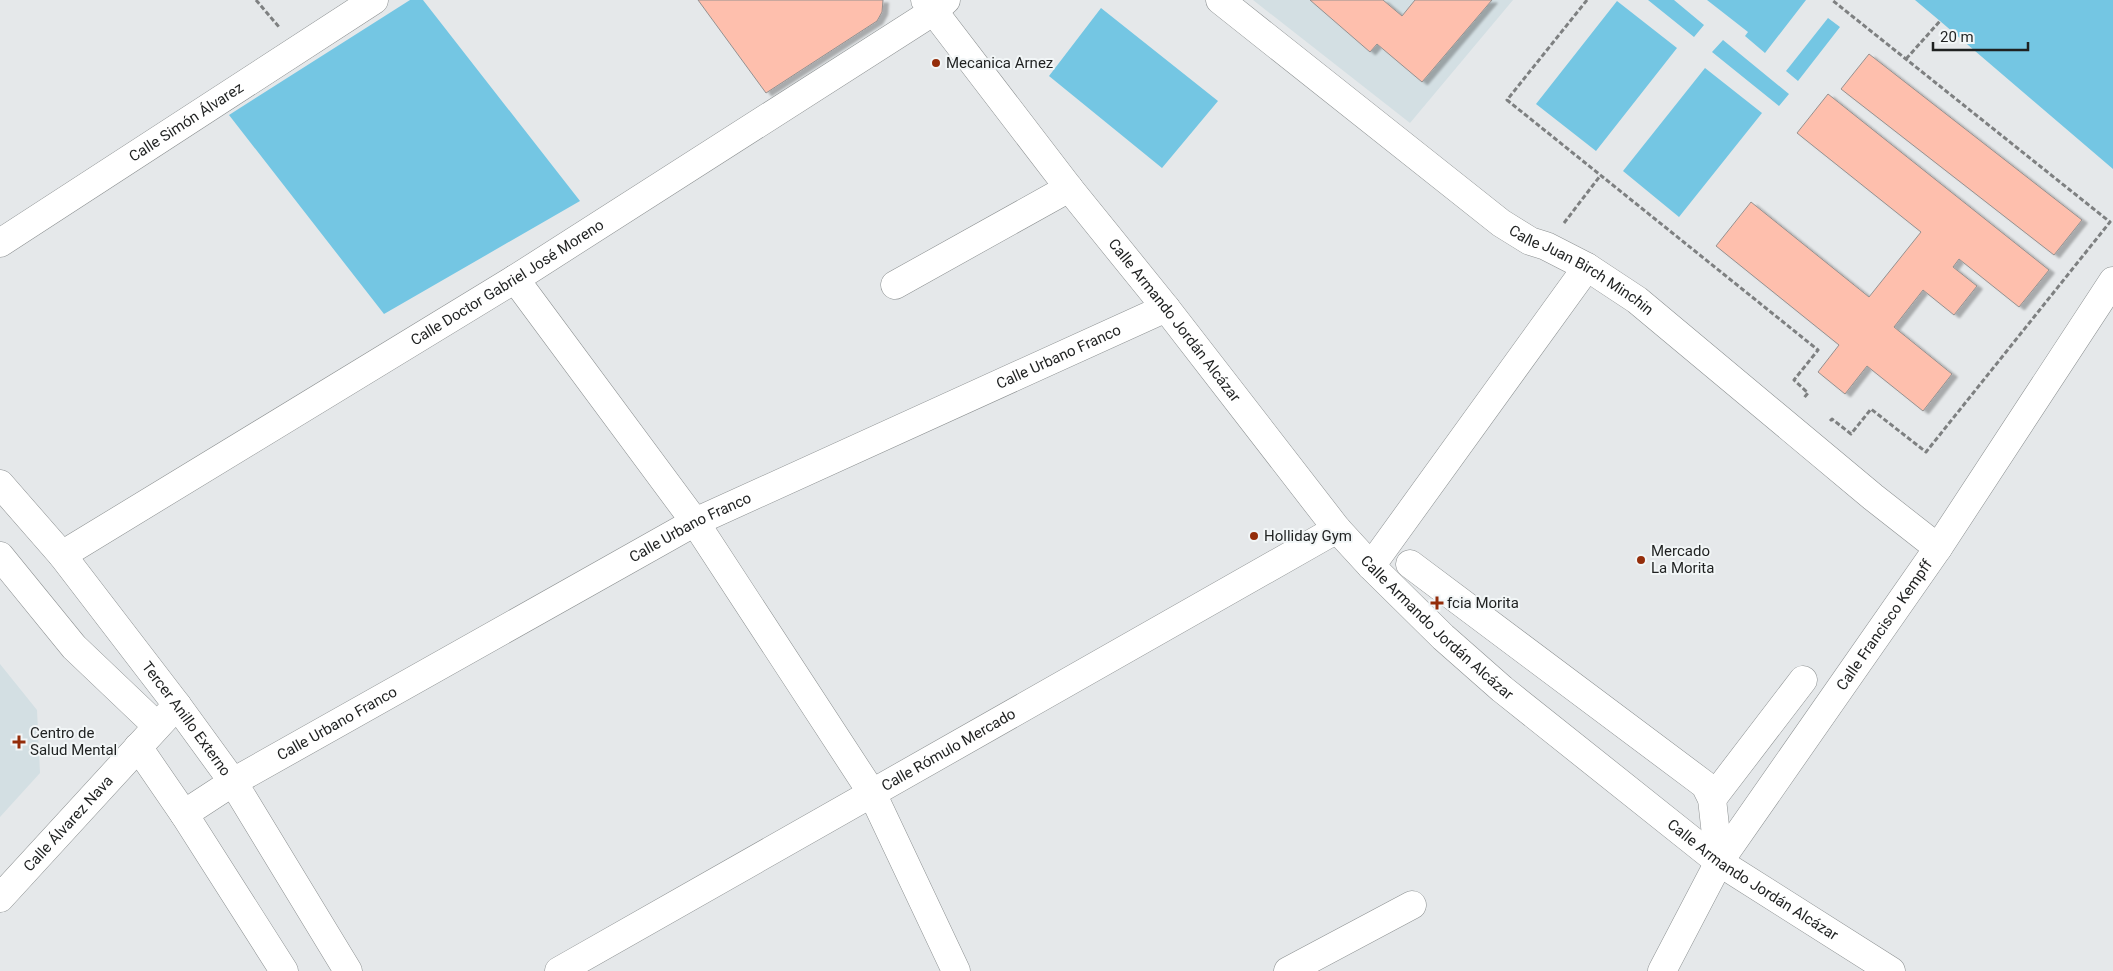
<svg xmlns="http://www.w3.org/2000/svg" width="2113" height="971" viewBox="0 0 2113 971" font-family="Roboto,sans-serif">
	<defs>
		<filter id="shadow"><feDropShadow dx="5.5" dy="3" stdDeviation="1" flood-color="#0004"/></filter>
	</defs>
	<rect width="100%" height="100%" fill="#e5e8ea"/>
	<path fill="#d3dfe3" d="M 1253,0 L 1513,0 L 1410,123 Z
		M 0,664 L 37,710 L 40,773 L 0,817 Z"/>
	<path fill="#74c6e3" d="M 410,0 L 423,0 L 580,201 L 384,314 L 229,115 Z
		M 1648,0 L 1674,0 L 1704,25 L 1694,37 Z
		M 1707,0 L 1806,0 L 1765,53 L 1745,36 L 1748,32 Z
		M 1915,0 L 2113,0 L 2113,169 L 1940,21 Z
		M 1617,1 L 1677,48 L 1596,151 L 1536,104 Z
		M 1101,8 L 1218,101 L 1162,168 L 1049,76 Z
		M 1828,18 L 1840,27 L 1798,81 L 1786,71 Z
		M 1723,40 L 1789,94 L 1779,106 L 1712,52 Z
		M 1705,68 L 1762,113 L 1679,217 L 1623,171 Z"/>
	<path fill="#febfad" stroke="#959190" filter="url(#shadow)" d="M 698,0 L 883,0 L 882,12 L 877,21 L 766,93 Z
		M 1310,0 L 1383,0 L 1402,16 L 1415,0 L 1492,0 L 1422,82 L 1377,44 L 1370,52 Z
		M 1869,54 L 2082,220 L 2054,255 L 1841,89 Z
		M 1828,94 L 2049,270 L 2019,307 L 1959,259 L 1953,267 L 1977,286 L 1954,315 L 1923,290 L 1894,327 L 1952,374 L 1923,411 L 1867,366 L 1845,394 L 1818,372 L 1839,345 L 1716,246 L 1751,202 L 1869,297 L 1921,232 L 1797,133 Z"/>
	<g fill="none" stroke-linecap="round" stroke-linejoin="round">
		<g stroke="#8c9091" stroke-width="29">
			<g id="minor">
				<path id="s1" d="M 925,0 L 1069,188 L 1166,308 L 1337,529 L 1371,566 L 1443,637 L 1502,689 L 1719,862 L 1891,971"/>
				<path id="s2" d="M 1220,0 L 1501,223 L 1530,241 L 1546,246 L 1587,267 L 1637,300 L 1873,497 L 1938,548"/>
				<path id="s3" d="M 0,243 L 374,0"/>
				<path d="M 515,279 L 695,522 L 872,793 L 956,971"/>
				<path d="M 895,285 L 1069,188"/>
				<path id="s4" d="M 0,484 L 62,555 L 177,705 L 233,782 L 348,971"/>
				<path id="s5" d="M 62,555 L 515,279 L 934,11 L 946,0"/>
				<path d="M 0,556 L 74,647 L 157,726"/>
				<path d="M 1410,564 L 1705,785 L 1712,799 L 1719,862"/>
				<path d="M 1371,566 L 1587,267"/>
				<path d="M 138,747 L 184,814 L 284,971"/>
				<path d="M 1712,799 L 1803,680"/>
				<path id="s6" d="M 184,814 L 233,782 L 695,522 L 1166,308"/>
				<path id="s7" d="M 0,898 L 177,705"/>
				<path id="s8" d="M 559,971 L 1337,529"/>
				<path d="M 1288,971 L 1412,905"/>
				<path id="s9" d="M 1662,971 L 1719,862 L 1938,548 L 2113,281"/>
			</g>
		</g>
		<path stroke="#7e8081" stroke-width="3" stroke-dasharray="5 2.5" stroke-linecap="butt" d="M 256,0 L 279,27
			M 1587,0 L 1507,100 L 1818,350 L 1794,380 L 1808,393 L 1803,399
			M 1906,59 L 1940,21
			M 1564,223 L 1600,176
			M 1830,421 L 1832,419 L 1851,434 L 1871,409 L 1926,452 L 2110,222 L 1832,0"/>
		<use href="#minor" stroke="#fff" stroke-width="28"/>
	</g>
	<g fill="#942d0a" stroke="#f2f6f7" stroke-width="2">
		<circle cx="936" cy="63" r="5"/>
		<circle cx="1254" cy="536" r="5"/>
		<circle cx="1641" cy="560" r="5"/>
		<path d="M1434.5 595.5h5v5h5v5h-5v5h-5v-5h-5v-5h5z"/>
		<path d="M16.5 734.5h5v5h5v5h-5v5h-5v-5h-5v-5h5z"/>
	</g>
	<g text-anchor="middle" stroke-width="4" stroke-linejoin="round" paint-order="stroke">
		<g font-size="15" fill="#1f2121" stroke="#f2f6f7" text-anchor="start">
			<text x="946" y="68">Mecanica Arnez</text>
			<text x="1264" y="541">Holliday Gym</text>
			<text x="1651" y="556">Mercado<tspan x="1651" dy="17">La Morita</tspan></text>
			<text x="1447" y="608">fcia Morita</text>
			<text x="30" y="738">Centro de<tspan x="30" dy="17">Salud Mental</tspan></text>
		</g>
		<g font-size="15" fill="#1f2121" stroke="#f2f6f7">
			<text dy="5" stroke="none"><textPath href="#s3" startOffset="222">Calle Simón Álvarez</textPath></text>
			<text dy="5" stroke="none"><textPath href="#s2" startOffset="452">Calle Juan Birch Minchin</textPath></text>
			<text dy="5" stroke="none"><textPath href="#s5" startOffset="522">Calle Doctor Gabriel José Moreno</textPath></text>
			<text dy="5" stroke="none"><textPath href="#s1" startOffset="406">Calle Armando Jordán Alcázar</textPath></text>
			<text dy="5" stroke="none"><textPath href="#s6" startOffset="988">Calle Urbano Franco</textPath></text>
			<text dy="5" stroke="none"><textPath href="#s6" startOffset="582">Calle Urbano Franco</textPath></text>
			<text dy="5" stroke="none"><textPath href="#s9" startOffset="412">Calle Francisco Kempff</textPath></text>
			<text dy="5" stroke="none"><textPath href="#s1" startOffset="811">Calle Armando Jordán Alcázar</textPath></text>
			<text dy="5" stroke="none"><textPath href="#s4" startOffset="300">Tercer Anillo Externo</textPath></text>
			<text dy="5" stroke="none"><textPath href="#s6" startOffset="178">Calle Urbano Franco</textPath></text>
			<text dy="5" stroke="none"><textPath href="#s8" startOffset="448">Calle Rómulo Mercado</textPath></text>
			<text dy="5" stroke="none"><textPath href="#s7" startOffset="101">Calle Álvarez Nava</textPath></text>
			<text dy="5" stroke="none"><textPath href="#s1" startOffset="1216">Calle Armando Jordán Alcázar</textPath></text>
		</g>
	</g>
	<path d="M1933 42v8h95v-8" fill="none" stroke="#1f2121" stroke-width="2.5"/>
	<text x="1940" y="42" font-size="15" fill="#1f2121" stroke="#f2f6f7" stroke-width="4" paint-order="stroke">20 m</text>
</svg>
